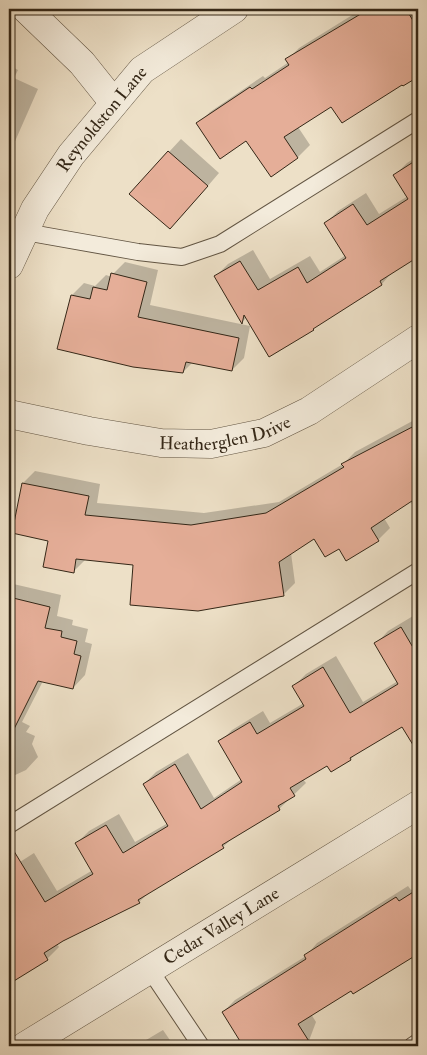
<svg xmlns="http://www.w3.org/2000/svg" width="427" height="1055" viewBox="0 0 427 1055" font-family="'IM FELL Double Pica',serif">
	<rect width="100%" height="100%" fill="#ede0c7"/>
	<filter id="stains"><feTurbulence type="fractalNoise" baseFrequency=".004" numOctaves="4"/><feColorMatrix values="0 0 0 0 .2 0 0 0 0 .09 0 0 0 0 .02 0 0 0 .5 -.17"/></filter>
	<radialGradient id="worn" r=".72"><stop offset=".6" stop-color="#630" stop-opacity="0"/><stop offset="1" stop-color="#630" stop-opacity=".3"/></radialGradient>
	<path fill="#0003" d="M 362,9 L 418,9 L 418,76 L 404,85 L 331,105 L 298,127 L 310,145 L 298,157 L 271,175 L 247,139 L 198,124 L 210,112 L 263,76 L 265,78 L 289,62 L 287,60 L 299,48 Z
		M 9,65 L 18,70 L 14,78 L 38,89 L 9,155 Z
		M 181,139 L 219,173 L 182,216 L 131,193 Z
		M 418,156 L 418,256 L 393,271 L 382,284 L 318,324 L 313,329 L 247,317 L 242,322 L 216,276 L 228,264 L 253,250 L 270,279 L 310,256 L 320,272 L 346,255 L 326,223 L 338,211 L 366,193 L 379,214 L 408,196 L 395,175 L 407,163 Z
		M 125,262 L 158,270 L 150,305 L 250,326 L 244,358 L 232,370 L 193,362 L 183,372 L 72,295 L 84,283 L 95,286 L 106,275 L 112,277 L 113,274 Z
		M 418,418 L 418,514 L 410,501 L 384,518 L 390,528 L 378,540 L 339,548 L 315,538 L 291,553 L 295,583 L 283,595 L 135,563 L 86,559 L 73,572 L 50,540 L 14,532 L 23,483 L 35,471 L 100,484 L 97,503 L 204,513 L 279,502 L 343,464 L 355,452 Z
		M 9,583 L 61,595 L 57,616 L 73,620 L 72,625 L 88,629 L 85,642 L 92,644 L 85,675 L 73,688 L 43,681 L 22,722 L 30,726 L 26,732 L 35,736 L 32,744 L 38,757 L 26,770 L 13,776 L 9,775 Z
		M 413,616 L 418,624 L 418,723 L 406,730 L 402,725 L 358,751 L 351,759 L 331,771 L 327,764 L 303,779 L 306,783 L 279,809 L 235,836 L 223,847 L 151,891 L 139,902 L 57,944 L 59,947 L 47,959 L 9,983 L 9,869 L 34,853 L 57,891 L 93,870 L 77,843 L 89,831 L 119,814 L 135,842 L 168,823 L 144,784 L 156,772 L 188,753 L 214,798 L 242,779 L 220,742 L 232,730 L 263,711 L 270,723 L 304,703 L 294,686 L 306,674 L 336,656 L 363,702 L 398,681 L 376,644 L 388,631 Z
		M 408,886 L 411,890 L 418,886 L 418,966 L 412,957 L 352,990 L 311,1014 L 316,1022 L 307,1046 L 286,1046 L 284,1043 L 278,1046 L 260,1046 L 258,1044 L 255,1046 L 244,1046 L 223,1012 L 235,1000 L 306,956 L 317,943 Z
		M 163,1030 L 174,1046 L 136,1046 Z"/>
	<path fill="#e5ae98" stroke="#342717" d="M 369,9 L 406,9 L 418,29 L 418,77 L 403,86 L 402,85 L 342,123 L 331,107 L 284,137 L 298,158 L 271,177 L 246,141 L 220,159 L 196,123 L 250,87 L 252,89 L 289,65 L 285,59 Z
		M 168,151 L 208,186 L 170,229 L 129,194 Z
		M 418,159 L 418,257 L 380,281 L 382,285 L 313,329 L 314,330 L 269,357 L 244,315 L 242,324 L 214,276 L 240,261 L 258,290 L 298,267 L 307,283 L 346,258 L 324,223 L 353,204 L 367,225 L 408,199 L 393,175 Z
		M 111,273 L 147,282 L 138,317 L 239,338 L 232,371 L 186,362 L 183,373 L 133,367 L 57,349 L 71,295 L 90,299 L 93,287 L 107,290 Z
		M 418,424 L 418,497 L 371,528 L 379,541 L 346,561 L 339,549 L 325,557 L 314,539 L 279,562 L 284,596 L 198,611 L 130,605 L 133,565 L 76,559 L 74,573 L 43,567 L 48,541 L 12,533 L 22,483 L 89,496 L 85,515 L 191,525 L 266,513 L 344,467 L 341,464 Z
		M 9,597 L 50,607 L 45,628 L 62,631 L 61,637 L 77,641 L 74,654 L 81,656 L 73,689 L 38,681 L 9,739 Z
		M 401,627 L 418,656 L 418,753 L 402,727 L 350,758 L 351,760 L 331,772 L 327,766 L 290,788 L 295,796 L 278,806 L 280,810 L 222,845 L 224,848 L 138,900 L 140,903 L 63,941 L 44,953 L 48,960 L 9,984 L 9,843 L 45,902 L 93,874 L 75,843 L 106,825 L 123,853 L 168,826 L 143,784 L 175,764 L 201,809 L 242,782 L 218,741 L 250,722 L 257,734 L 304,706 L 292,686 L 323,667 L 350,713 L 398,684 L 374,643 Z
		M 418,889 L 418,954 L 353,994 L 351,991 L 298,1024 L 312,1046 L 243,1046 L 222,1012 L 306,959 L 304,955 L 396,897 L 399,901 Z"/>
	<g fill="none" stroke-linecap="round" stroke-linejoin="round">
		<g stroke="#625543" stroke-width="18">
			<path id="service" d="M 9,226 L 25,232 L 138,252 L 182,257 L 220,244 L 418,120
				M 9,825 L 418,571
				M 150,970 L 201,1046
				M 412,1046 L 418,1042"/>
		</g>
		<g stroke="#625543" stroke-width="29">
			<g id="minor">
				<path d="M 26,9 L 82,63 L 114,103"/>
				<path id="s1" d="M 9,414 L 89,431 L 161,443 L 211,444 L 264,433 L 309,411 L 418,339"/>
				<path id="s2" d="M 25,1046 L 418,805"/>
			</g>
		</g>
		<g stroke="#625543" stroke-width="29">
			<g id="tertiary">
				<path id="s3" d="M 9,265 L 35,209 L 71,155 L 142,70 L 234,9"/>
			</g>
		</g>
		<use href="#service" stroke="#f3ebdb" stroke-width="16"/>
		<use href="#minor" stroke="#f3ebdb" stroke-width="28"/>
		<use href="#tertiary" stroke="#f3ebdb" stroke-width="28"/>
	</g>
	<g text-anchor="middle" stroke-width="4" stroke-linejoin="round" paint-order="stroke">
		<g font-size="18" fill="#342717" stroke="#f3ebdb">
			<text dy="6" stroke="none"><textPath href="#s3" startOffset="174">Reynoldston Lane</textPath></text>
			<text dy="6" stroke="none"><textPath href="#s1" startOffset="220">Heatherglen Drive</textPath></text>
			<text dy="6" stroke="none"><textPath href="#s2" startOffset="230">Cedar Valley Lane</textPath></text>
		</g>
	</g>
	<rect width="427" height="1055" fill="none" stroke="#ede0c7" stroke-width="30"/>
	<rect x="10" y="10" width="407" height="1035" fill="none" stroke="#342717" stroke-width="2.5"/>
	<rect x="15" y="15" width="397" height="1025" fill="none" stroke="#342717"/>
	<rect width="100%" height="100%" filter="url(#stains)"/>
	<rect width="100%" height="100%" fill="url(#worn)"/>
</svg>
